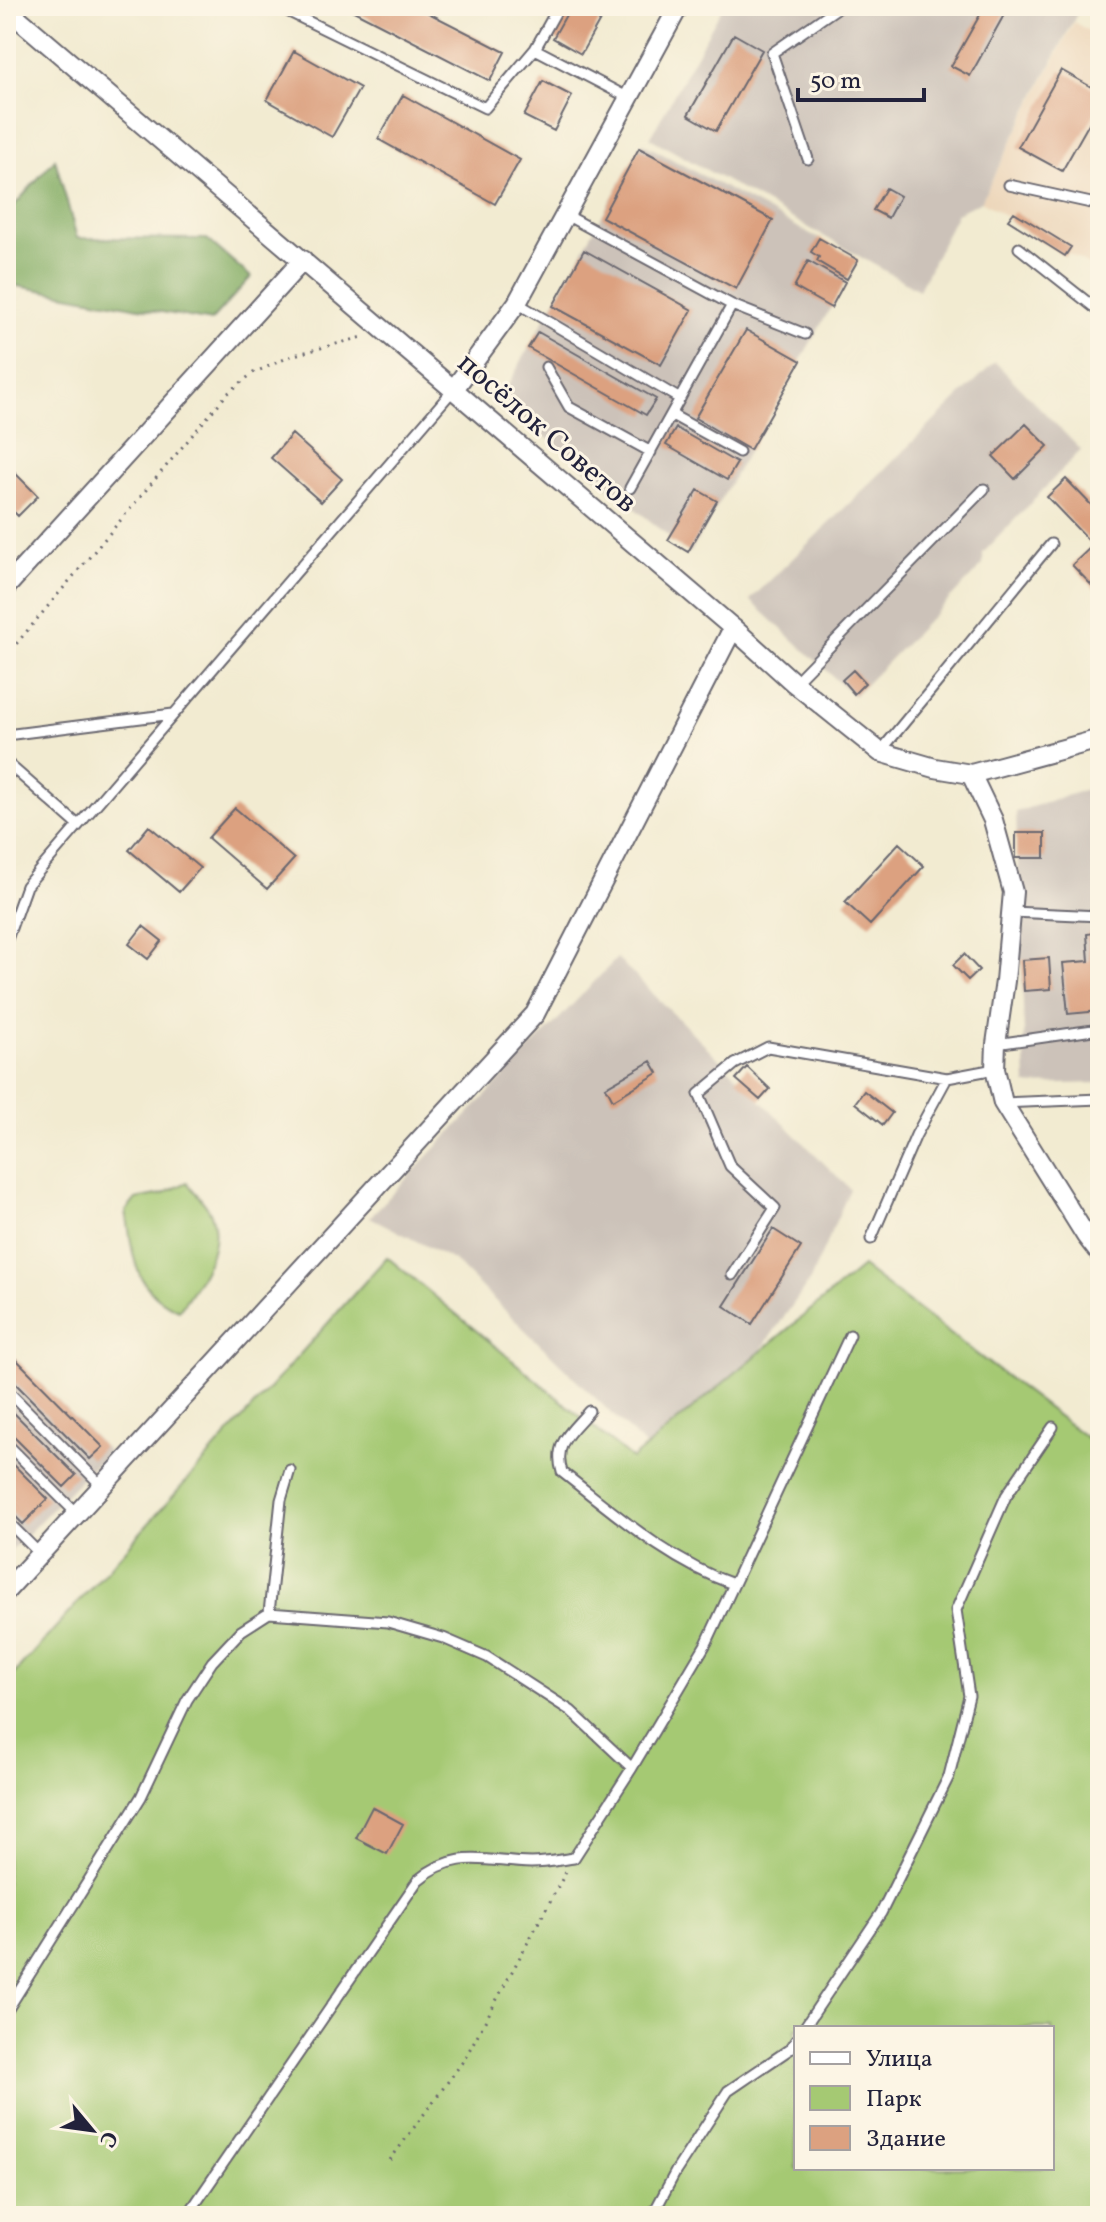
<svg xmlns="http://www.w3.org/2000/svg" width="1106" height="2222" viewBox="0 0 1106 2222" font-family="Vollkorn,serif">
	<rect width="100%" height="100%" fill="#fcf5e5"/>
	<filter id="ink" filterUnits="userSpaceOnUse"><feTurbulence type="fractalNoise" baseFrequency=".0125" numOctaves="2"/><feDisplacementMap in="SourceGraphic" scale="16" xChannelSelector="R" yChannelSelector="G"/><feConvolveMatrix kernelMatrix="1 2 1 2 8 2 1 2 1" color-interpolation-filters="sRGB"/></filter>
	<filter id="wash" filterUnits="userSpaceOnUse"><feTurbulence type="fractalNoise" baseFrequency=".006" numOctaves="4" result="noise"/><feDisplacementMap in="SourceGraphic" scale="32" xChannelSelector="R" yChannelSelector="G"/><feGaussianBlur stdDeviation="1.8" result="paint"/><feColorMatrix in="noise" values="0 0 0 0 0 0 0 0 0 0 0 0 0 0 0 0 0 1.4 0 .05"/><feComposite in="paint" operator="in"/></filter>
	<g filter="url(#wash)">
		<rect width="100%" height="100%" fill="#f2ebd1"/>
		<path fill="#edd7bb" d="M 1074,22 L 1100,38 L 1100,272 L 981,201 Z"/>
		<path fill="#ccc2b9" d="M 723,6 L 1081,6 L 981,201 L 957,213 L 919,290 L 650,138 Z
			M 642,143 L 858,260 L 690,553 L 500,400 Z
			M 995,362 L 1081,450 L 983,553 L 983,565 L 854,696 L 750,600 Z
			M 1100,785 L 1100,1083 L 1026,1085 L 1016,812 Z
			M 617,958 L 850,1189 L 810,1280 L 674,1474 L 453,1260 L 370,1217 Z
			M 6,1349 L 108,1451 L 6,1556 Z"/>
		<path fill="#a5c973" stroke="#647657" stroke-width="2" fill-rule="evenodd" d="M 187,1182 C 194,1192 205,1202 210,1212 C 226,1246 197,1284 179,1310 C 132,1290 134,1256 126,1211 L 136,1199 L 163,1194 Z
			M 387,1257 L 632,1459 L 862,1267 L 1100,1448 L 1100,2216 L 6,2216 L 6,1683 ZM 796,2028 L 1052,2028 L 1052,2168 L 796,2168 Z"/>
		<path fill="#84ad65" stroke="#536850" stroke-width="2" d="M 55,159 L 77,238 L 207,239 L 251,277 L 211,321 L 6,284 L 6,215 Z"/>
		<g id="blocks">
			<path fill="#dca180" d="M 344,6 L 415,6 L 505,52 L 490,81 Z
				M 571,6 L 608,6 L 581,54 L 553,38 Z
				M 985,6 L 1009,6 L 970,76 L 951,66 Z
				M 734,34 L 762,50 L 716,131 L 688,115 Z
				M 294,51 L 360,88 L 332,137 L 267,100 Z
				M 1061,70 L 1100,92 L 1100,104 L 1062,171 L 1018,147 Z
				M 543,81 L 572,96 L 554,131 L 524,116 Z
				M 403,95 L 520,160 L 495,204 L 378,139 Z
				M 639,148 L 773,220 L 736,289 L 602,217 Z
				M 886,188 L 900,196 L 888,218 L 873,210 Z
				M 1014,212 L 1071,247 L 1065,256 L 1008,220 Z
				M 819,238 L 858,260 L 847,279 L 817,261 L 819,257 L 811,252 Z
				M 584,250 L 692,310 L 661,365 L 553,306 Z
				M 808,261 L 845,282 L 831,308 L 794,287 Z
				M 746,330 L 801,361 L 750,450 L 695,418 Z
				M 538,332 L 656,399 L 646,415 L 528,348 Z
				M 1026,424 L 1048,446 L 1015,479 L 993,456 Z
				M 676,428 L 737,463 L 727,480 L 666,445 Z
				M 292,434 L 342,479 L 321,502 L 271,458 Z
				M 6,464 L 38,496 L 18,516 L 6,504 Z
				M 1066,479 L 1100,514 L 1100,594 L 1072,565 L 1093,545 L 1047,497 Z
				M 698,490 L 717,501 L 688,552 L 668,540 Z
				M 853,670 L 865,683 L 854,694 L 842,680 Z
				M 235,808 L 294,859 L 267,889 L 208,838 Z
				M 149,826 L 200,868 L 179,892 L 129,850 Z
				M 1016,833 L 1045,833 L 1045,858 L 1016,858 Z
				M 899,843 L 924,866 L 870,925 L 845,902 Z
				M 143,926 L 162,941 L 148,959 L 129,944 Z
				M 1100,932 L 1100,1011 L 1068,1014 L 1063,963 L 1089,961 L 1087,934 Z
				M 964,954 L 979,970 L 968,980 L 953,965 Z
				M 1049,958 L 1051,989 L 1024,991 L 1022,960 Z
				M 651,1061 L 658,1073 L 613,1100 L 606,1087 Z
				M 747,1067 L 770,1089 L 760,1100 L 736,1079 Z
				M 864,1091 L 892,1113 L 883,1125 L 855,1103 Z
				M 773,1229 L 801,1247 L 752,1324 L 724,1306 Z
				M 6,1349 L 103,1447 L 90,1459 L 6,1374 Z
				M 6,1405 L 76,1475 L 64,1487 L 6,1429 Z
				M 6,1457 L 48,1499 L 23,1524 L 6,1507 Z
				M 372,1807 L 403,1824 L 387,1854 L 356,1838 Z"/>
		</g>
	</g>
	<g filter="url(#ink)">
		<use href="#blocks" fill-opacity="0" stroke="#6b6870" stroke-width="2"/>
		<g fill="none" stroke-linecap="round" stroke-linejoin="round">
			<g stroke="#6b6870" stroke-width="13">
				<path id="service" d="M 559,6 L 535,49 L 629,98
					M 285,10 L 485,108 L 535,49
					M 808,159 L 772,53 L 840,6
					M 1009,185 L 1100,205
					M 566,215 L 732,305 L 805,334
					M 1019,248 L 1100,312
					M 517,303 L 680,399
					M 546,367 L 569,407 L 651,452
					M 672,415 L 739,452
					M 630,488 L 732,305
					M 794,683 L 984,489
					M 6,735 L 173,714
					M 880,752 L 1051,544
					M 6,762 L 78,825
					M 1011,912 L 1100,916
					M 6,942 L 26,886 L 454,389
					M 996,1044 L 1100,1029
					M 1003,1103 L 1100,1099
					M 871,1239 L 916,1135 L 947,1078
					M 732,1275 L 775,1208 L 730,1166 L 699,1094 L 735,1064 L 768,1047 L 947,1078 L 995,1069
					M 6,1389 L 102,1486
					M 589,1411 C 571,1432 553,1443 562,1472 C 616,1514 668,1561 733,1584
					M 6,1443 L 77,1514
					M 6,1520 L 40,1554
					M 269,1613 L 388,1622 L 443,1638 L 487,1657 L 571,1711 L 632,1768
					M 6,2012 L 141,1797 L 187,1700 L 212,1662 L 241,1631 L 269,1613 L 281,1500 L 290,1470
					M 804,2028 L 881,1913 L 949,1776 L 969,1696 L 956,1610 L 1006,1496 L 1053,1427
					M 187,2216 L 418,1880 C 456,1848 486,1862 531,1863 C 545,1863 560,1860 574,1858 L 632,1768 L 707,1642 L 850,1335
					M 652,2216 L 676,2171 L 728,2091 L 790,2049 L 796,2040"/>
			</g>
			<g stroke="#6b6870" stroke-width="22">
				<path id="minor" d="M 6,8 L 733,628 L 794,683 L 880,752 L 935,768 L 971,774 L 1100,739
					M 454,389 L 517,303 L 679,6
					M 6,587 L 303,260
					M 971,774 L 993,820 L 1013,892 L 1005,981 L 996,1044 L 995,1069 L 1003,1103 L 1086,1236 L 1100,1254
					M 6,1591 L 535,1014 L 733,628"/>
			</g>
			<path stroke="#6b6870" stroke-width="3" stroke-dasharray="2 6" stroke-linecap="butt" d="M 6,656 L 227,394 L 253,373 L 294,355 L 363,337
				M 390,2160 L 464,2060 L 566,1872"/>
			<use href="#service" stroke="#fff" stroke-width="9"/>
			<use href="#minor" stroke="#fff" stroke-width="18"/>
		</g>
	</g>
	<g text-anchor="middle" stroke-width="6" stroke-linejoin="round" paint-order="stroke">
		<g font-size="30" fill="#22223b" stroke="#fcf5e5">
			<text transform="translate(548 432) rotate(41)" y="10">посёлок Советов</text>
		</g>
	</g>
	<rect width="1106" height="2222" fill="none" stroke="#fcf5e5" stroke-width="32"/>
	<rect x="794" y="2026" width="260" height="144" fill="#fcf5e5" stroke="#a5a1a1" stroke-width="2"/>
	<rect x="810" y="2052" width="40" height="12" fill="#ffffff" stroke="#a5a1a1" stroke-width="2"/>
	<text x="866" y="2066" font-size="24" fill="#22223b">Улица</text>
	<rect x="810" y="2086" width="40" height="24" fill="#a5c973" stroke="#a5a1a1" stroke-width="2"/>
	<text x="866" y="2106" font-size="24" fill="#22223b">Парк</text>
	<rect x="810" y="2126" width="40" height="24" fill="#dca180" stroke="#a5a1a1" stroke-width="2"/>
	<text x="866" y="2146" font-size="24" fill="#22223b">Здание</text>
	<g transform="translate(92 2130) rotate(119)" stroke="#fcf5e5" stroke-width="6" paint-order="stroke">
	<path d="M0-6L14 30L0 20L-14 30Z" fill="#22223b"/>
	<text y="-12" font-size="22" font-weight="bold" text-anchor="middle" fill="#22223b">С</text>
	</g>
	<path d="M798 88v12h126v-12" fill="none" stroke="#22223b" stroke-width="4"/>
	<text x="810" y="88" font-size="24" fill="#22223b" stroke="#fcf5e5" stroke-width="6" paint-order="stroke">50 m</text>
</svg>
